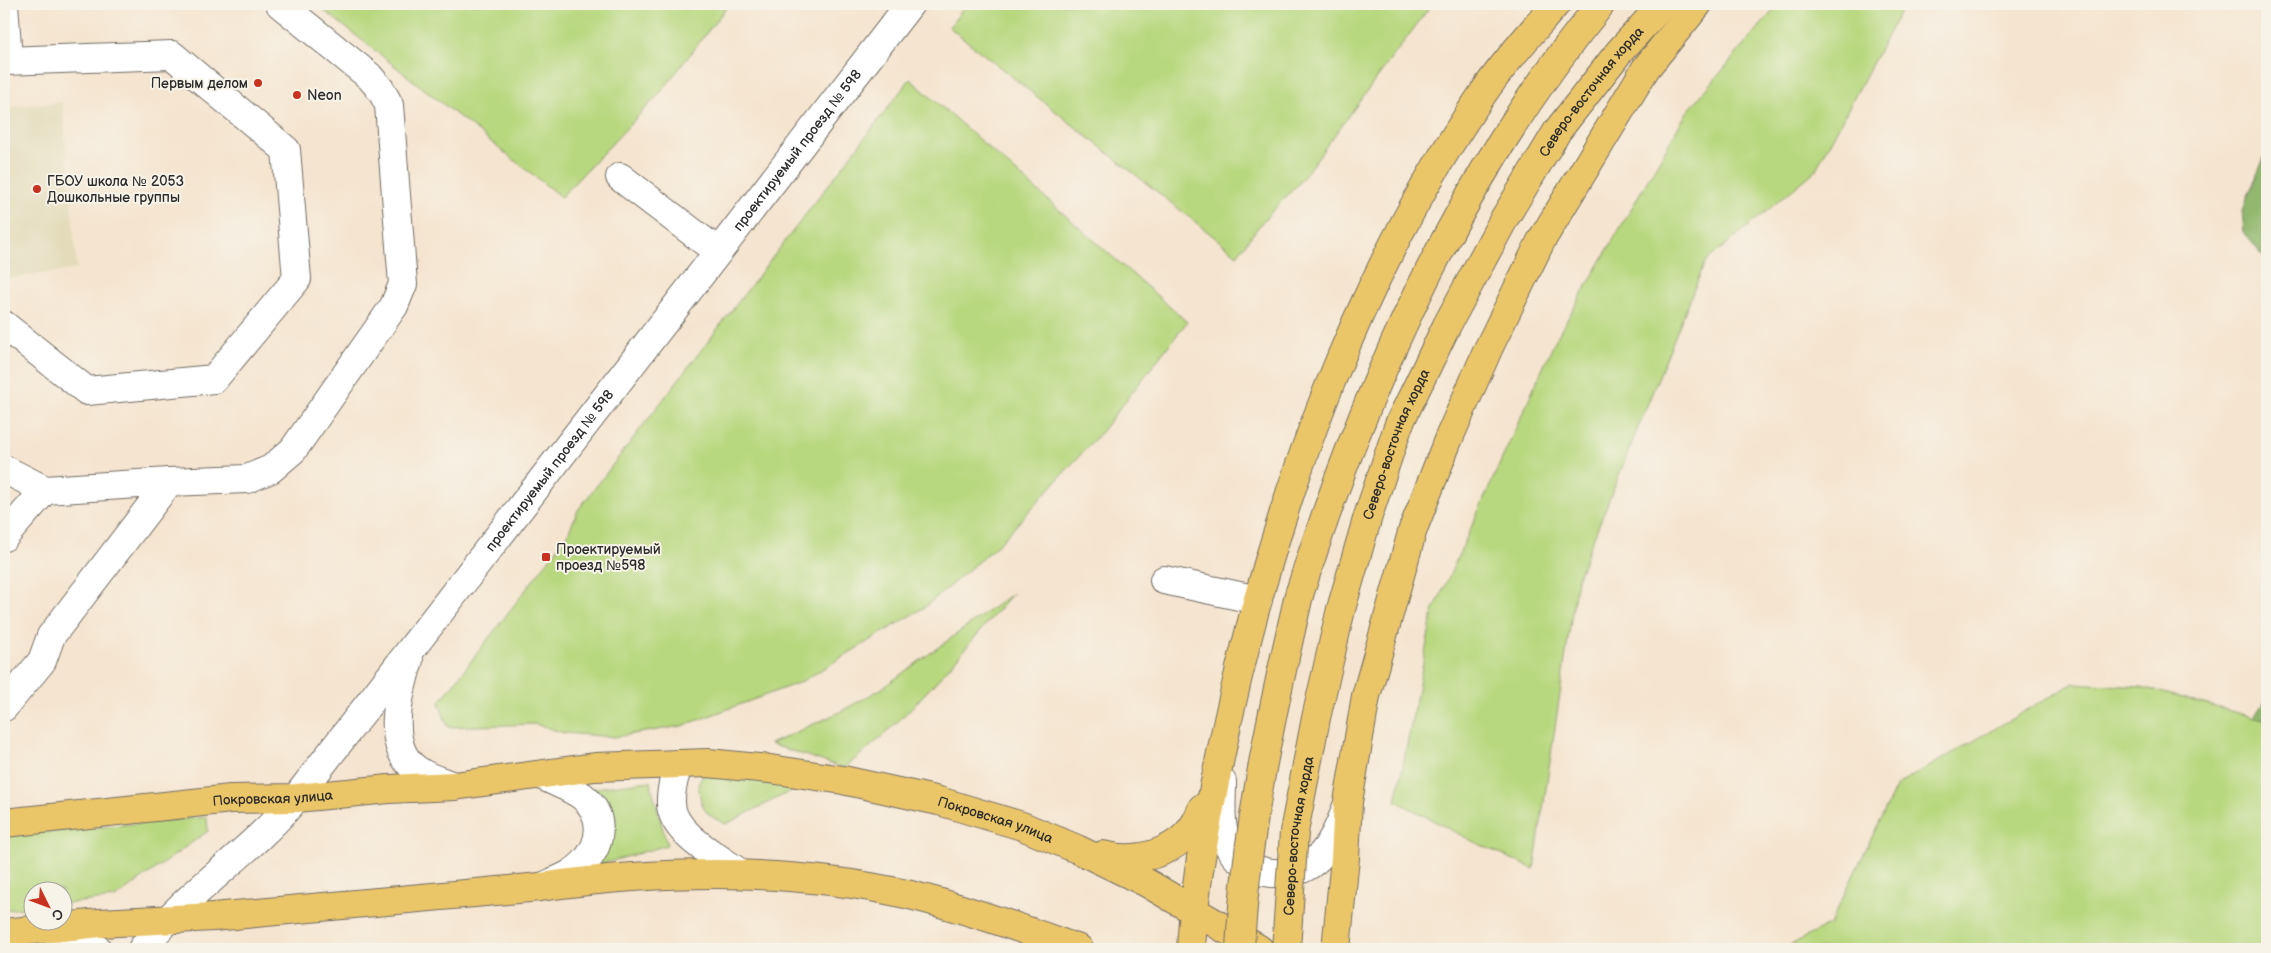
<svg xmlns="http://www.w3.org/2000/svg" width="2271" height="953" viewBox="0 0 2271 953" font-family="'Balsamiq Sans',sans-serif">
	<rect width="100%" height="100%" fill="#f7f3e8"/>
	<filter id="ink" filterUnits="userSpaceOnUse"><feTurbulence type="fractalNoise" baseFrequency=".02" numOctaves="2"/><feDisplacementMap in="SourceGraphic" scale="10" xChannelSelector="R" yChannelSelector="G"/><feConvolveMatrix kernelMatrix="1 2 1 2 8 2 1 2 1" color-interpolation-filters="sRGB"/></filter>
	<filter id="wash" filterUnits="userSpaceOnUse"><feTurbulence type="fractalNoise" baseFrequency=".0096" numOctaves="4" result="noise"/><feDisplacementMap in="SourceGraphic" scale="20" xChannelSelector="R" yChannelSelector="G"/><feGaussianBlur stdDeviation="1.12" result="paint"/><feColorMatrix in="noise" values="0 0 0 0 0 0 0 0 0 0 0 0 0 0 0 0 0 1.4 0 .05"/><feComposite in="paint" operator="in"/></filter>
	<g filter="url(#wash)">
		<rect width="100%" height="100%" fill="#f5e4cf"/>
		<path fill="#e3dbba" d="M 62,102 L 77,269 L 4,279 L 4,108 Z"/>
		<path fill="#b8d87f" stroke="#728255" d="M 316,4 L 729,4 L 661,92 L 561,197 Z
			M 967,4 L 1432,4 L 1298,184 L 1262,222 L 1237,255 L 949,27 Z
			M 1779,4 L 1904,4 L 1815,171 L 1705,262 L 1577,579 L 1534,869 L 1474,842 L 1396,801 L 1433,612 L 1556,339 L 1687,112 Z
			M 910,79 L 1187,322 L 1102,431 L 1000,543 L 925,607 L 801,682 L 682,726 L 614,737 L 564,733 L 535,724 L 448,727 L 439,703 L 567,536 L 578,510 Z
			M 1013,593 C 960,654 909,719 844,768 L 770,744 L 838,713 L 881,689 Z
			M 2074,683 L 2142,687 L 2267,721 L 2267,949 L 1783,949 L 1830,924 L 1897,785 Z
			M 708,768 L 809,782 L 726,824 C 702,813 702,809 698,784 Z
			M 650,781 L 667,845 L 595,866 L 587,789 Z
			M 207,817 L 208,831 L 115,898 L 63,904 L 62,890 L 32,890 L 32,907 L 4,910 L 4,836 Z"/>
		<path fill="#92b86e" stroke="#5e724c" d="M 2267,151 L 2267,262 L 2244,232 L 2242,210 Z
			M 2267,697 L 2267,721 L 2254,717 Z"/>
	</g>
	<g filter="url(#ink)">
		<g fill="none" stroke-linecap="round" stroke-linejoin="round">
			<g stroke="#726c64" stroke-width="30">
				<g id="minor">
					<path d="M 4,4 L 8,60"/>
					<path d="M 4,61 L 172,55 L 286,150 L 297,279 L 214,379 L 87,391 L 4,325"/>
					<path d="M 620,177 L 717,251"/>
					<path d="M 4,469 L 45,490 L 169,482"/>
					<path d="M 4,537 L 45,490"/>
					<path d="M 1164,580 L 1258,600"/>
					<path d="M 409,660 C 399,693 382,752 422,773 C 432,779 444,782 454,786"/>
					<path d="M 4,707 L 42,661 L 51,636 L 169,482 L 247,479 L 271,469 L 293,450 L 394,306 L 403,284 L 389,105 L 381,90 L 369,76 L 280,4"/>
					<path d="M 678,764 C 675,776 670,790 671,803 C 671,833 718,857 740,873"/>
					<path d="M 541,775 C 554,782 570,787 582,796 C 605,814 603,843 584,863 C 573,875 558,880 544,886"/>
					<path d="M 1222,782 C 1222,804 1218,831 1231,850 C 1238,861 1251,869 1265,872 C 1313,881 1333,846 1347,806"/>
					<path d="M 46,929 L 78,936 L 97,949"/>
					<path id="s1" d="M 142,949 C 186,892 250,854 296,798 L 910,4"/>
				</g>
			</g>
			<g stroke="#726c64" stroke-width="30">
				<g id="major">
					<path id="s2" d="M 4,823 L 231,799 L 296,798 L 389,789 L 454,786 L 595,767 L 708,763 L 770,769 L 843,780 L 939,801 L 1022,826 L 1077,849 L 1147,883 L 1259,949"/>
					<path d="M 1103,855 C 1142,865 1189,850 1202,808"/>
					<path d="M 4,933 L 100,923 L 213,917 L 540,887 C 661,870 786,867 906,894 C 965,908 1022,929 1079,949"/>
					<path d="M 1191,949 C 1195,871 1212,796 1228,720 C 1276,502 1357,276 1484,92 C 1505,61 1532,32 1556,4"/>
					<path d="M 1336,949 L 1345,858 L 1348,802 L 1366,696 L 1413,529 L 1448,440 L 1489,347 L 1541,241 L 1646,68 L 1698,4"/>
				</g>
			</g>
			<g stroke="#726c64" stroke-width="30">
				<g id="highway">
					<path d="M 1299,595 C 1365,386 1461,174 1601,4"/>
					<path id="s3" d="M 1341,609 L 1368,516 L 1399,424 L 1447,325 L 1504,219 L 1558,130 L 1619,52 L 1663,4"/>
				</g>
			</g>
			<use href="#minor" stroke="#fff" stroke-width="28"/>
			<use href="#major" stroke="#ebc669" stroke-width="28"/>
			<use href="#highway" stroke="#ebc669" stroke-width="28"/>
			<g stroke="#726c64" stroke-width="30" stroke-linecap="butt">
				<g id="highway-bridge">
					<path d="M 1240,949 C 1246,830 1272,711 1299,595"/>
					<path id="s4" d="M 1286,949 L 1294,832 L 1316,718 L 1341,609"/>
				</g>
			</g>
			<use href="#highway-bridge" stroke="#ebc669" stroke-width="28"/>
		</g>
	</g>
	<g fill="#c8321e" stroke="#f7f3e8" stroke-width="2">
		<circle cx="258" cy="83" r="5"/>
		<circle cx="297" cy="95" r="5"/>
		<circle cx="37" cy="189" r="5"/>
		<rect x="541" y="552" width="10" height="10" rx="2.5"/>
	</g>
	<g text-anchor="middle" stroke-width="4" stroke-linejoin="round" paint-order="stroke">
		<g font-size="14" fill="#2b2b2b" stroke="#f7f3e8" text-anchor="start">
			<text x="248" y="88" text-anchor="end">Первым делом</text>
			<text x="307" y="100">Neon</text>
			<text x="47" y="186">ГБОУ школа № 2053<tspan x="47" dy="16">Дошкольные группы</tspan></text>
			<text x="556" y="554">Проектируемый<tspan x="556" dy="16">проезд №598</tspan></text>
		</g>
		<g font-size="14" fill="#2b2b2b" stroke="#f7f3e8">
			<text dy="5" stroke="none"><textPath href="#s3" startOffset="579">Северо-восточная хорда</textPath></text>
			<text dy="5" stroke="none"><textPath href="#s1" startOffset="1035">проектируемый проезд № 598</textPath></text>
			<text dy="5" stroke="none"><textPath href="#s3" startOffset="174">Северо-восточная хорда</textPath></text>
			<text dy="5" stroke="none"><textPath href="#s1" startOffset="630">проектируемый проезд № 598</textPath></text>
			<text dy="5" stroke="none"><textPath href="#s2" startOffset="270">Покровская улица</textPath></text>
			<text dy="5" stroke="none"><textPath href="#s2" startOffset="1001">Покровская улица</textPath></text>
			<text dy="5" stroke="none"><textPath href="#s4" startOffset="114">Северо-восточная хорда</textPath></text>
		</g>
	</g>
	<rect width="2271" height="953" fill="none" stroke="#f7f3e8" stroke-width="20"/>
	<g transform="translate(48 906) rotate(132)"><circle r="24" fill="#f7f3e8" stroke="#a5a39c"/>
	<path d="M0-4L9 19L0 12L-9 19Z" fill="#c8321e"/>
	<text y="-8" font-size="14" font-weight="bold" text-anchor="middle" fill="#2b2b2b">С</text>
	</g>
</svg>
